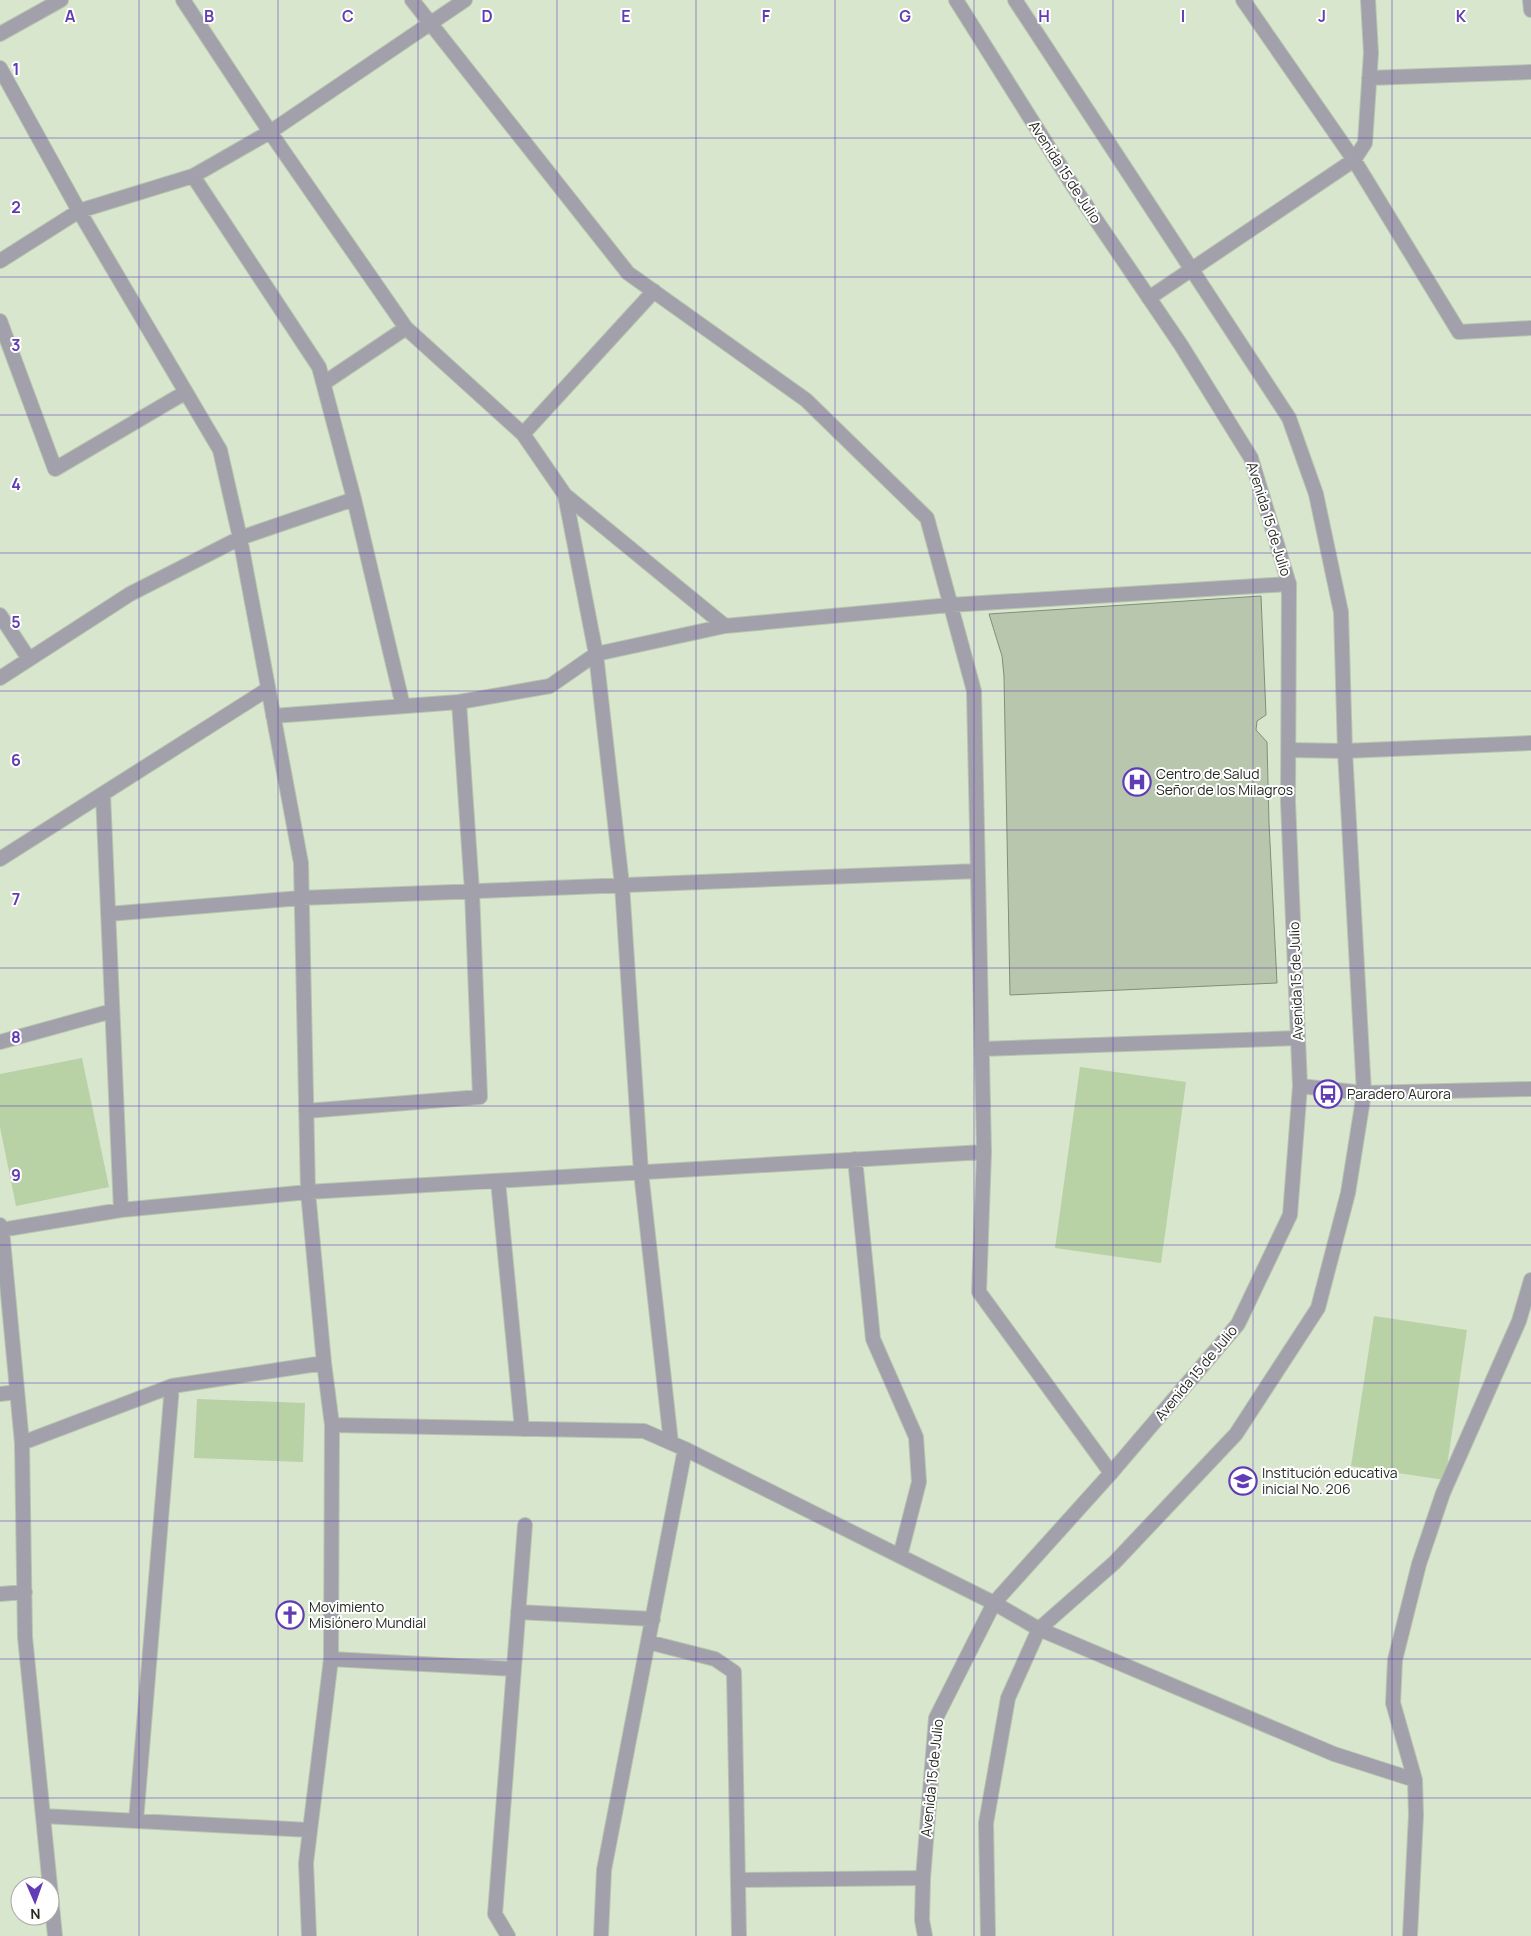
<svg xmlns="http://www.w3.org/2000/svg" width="1531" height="1936" viewBox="0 0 1531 1936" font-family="Manrope,sans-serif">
	<rect width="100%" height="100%" fill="#d8e6ce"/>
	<path fill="#b8d1a5" d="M 82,1058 L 109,1187 L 16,1206 L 0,1127 L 0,1074 Z
		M 1080,1067 L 1186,1082 L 1161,1263 L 1055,1248 Z
		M 1374,1316 L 1467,1330 L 1445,1480 L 1351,1466 Z
		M 197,1399 L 305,1403 L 303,1462 L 194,1458 Z"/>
	<path fill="#b8c6ae" stroke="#828f78" d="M 1261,596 L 1266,715 L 1257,721 L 1256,730 L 1267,742 L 1269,823 L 1277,983 L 1010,995 L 1004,676 L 1002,656 L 989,614 Z"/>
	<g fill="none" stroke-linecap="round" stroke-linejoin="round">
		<g stroke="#b8c4af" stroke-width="16">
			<path id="minor" d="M 183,0 L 270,132 L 406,328 L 523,434 L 565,495 L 725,626
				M 412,0 L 628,273 L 806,400 L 927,518 L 974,691 L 984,1152 L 979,1292 L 1111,1473
				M 1243,0 L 1354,160 L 1459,332 L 1531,328
				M 1530,0 L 1531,10
				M 0,34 L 61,0
				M 0,68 L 79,211 L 220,450 L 240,538 L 301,863 L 308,1192 L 324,1363 L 332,1425 L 331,1659 L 306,1863 L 309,1936
				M 1369,78 L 1531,72
				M 193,176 L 319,367 L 354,499 L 403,706
				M 0,261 L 79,211 L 193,176 L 270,132 L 465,0
				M 1149,298 L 1354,160 L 1365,143 L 1371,53 L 1368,0
				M 0,321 L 55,469 L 186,392
				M 324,383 L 406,328
				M 523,434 L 654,291
				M 565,495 L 596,654 L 622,885 L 641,1172 L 671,1443
				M 0,615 L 29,659
				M 0,678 L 130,594 L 240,538 L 354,499
				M 273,716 L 459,702 L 550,686 L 596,654 L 725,626 L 950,605 L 1289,584
				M 1289,750 L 1345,751 L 1531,743
				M 103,794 L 121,1210
				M 0,859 L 268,689
				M 108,914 L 301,898 L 978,871
				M 0,1042 L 112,1011
				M 982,1049 L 1298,1038
				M 1300,1086 L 1364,1093 L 1531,1089
				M 306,1111 L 480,1097 L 472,891 L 459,702
				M 855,1159 L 873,1339 L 916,1437 L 919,1482 L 900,1556
				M 498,1181 L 522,1429
				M 0,1225 L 2,1230 L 22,1443 L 25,1637 L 55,1936
				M 0,1230 L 121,1210 L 308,1192 L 984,1152
				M 0,1394 L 17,1392
				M 332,1425 L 644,1431 L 685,1449 L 994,1603 L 1039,1629 L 1334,1754 L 1415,1780
				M 22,1443 L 172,1386 L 324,1363
				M 0,1594 L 25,1592
				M 518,1612 L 653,1619
				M 648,1642 L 715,1659 L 734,1672 L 739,1936
				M 331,1659 L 513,1669
				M 43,1816 L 309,1830
				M 136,1821 L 172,1386
				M 738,1880 L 923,1878
				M 508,1936 L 495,1914 L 525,1525
				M 601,1936 L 604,1870 L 685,1449
				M 1410,1936 L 1416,1815 L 1415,1780 L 1393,1703 L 1395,1660 L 1419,1564 L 1443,1493 L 1519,1321 L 1531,1280"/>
		</g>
		<g stroke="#b8c4af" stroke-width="16">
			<path id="tertiary" d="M 925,1936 L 922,1920 L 923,1878 L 936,1718 L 994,1603 L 1111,1473 L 1238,1324 L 1290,1215 L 1300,1086 L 1288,802 L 1289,584 L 1251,458 L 1181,345 L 1073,186 L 956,0
				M 988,1936 L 986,1823 L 1008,1698 L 1039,1629 L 1114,1563 L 1236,1434 L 1318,1308 L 1348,1193 L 1364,1093 L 1345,751 L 1341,612 L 1316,494 L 1289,418 L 1015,0"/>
		</g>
		<use href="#minor" stroke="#a1a0ab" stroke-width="14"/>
		<use href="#tertiary" stroke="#a1a0ab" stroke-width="14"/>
	</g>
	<path fill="none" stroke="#613cb4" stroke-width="1" stroke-opacity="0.55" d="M 139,0 L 139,1936M 278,0 L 278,1936M 418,0 L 418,1936M 557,0 L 557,1936M 696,0 L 696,1936M 835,0 L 835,1936M 974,0 L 974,1936M 1113,0 L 1113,1936M 1253,0 L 1253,1936M 1392,0 L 1392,1936M 0,138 L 1531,138M 0,277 L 1531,277M 0,415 L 1531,415M 0,553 L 1531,553M 0,691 L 1531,691M 0,830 L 1531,830M 0,968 L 1531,968M 0,1106 L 1531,1106M 0,1245 L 1531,1245M 0,1383 L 1531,1383M 0,1521 L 1531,1521M 0,1659 L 1531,1659M 0,1798 L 1531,1798"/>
	<defs>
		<g id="hospital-ring" transform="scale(1.4375)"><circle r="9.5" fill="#fff" stroke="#613cb4" stroke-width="1.5"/><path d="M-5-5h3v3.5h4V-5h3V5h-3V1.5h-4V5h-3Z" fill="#613cb4"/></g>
		<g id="bus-ring" transform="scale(1.4375)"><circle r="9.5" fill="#fff" stroke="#613cb4" stroke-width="1.5"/><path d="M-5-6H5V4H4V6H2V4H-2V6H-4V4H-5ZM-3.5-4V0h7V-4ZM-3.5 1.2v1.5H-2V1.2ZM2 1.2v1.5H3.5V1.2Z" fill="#613cb4"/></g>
		<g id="school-ring" transform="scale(1.4375)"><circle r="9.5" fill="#fff" stroke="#613cb4" stroke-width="1.5"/><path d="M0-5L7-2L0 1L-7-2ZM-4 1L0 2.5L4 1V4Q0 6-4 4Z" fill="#613cb4"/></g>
		<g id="church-ring" transform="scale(1.4375)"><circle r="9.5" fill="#fff" stroke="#613cb4" stroke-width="1.5"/><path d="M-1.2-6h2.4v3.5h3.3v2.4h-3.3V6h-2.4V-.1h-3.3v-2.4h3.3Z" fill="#613cb4"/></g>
	</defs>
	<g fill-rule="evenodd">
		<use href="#hospital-ring" x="1137" y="782"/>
		<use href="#bus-ring" x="1328" y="1094"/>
		<use href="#school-ring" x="1243" y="1481"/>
		<use href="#church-ring" x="290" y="1615"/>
	</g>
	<g text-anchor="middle" stroke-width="4" stroke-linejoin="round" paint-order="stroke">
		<g font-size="14" fill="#252a21" stroke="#fff">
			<text transform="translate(1065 172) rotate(57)" y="5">Avenida 15 de Julio</text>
			<text transform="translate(1269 519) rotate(73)" y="5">Avenida 15 de Julio</text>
			<text transform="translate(1296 981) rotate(-92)" y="5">Avenida 15 de Julio</text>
			<text transform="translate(1196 1373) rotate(-50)" y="5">Avenida 15 de Julio</text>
			<text transform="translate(932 1778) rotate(-84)" y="5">Avenida 15 de Julio</text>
		</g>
		<g font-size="14" fill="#252a21" stroke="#fff" text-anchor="start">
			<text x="1156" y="779">Centro de Salud<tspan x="1156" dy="16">Señor de los Milagros</tspan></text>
			<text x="1347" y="1099">Paradero Aurora</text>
			<text x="1262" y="1478">Institución educativa<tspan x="1262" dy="16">inicial No. 206</tspan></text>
			<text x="309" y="1612">Movimiento<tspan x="309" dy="16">Misiónero Mundial</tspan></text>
		</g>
	</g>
	<g font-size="16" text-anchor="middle" font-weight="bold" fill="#613cb4" stroke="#fff" stroke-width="4" stroke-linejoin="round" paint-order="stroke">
		<text x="70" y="22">A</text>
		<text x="209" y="22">B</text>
		<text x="348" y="22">C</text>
		<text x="487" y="22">D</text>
		<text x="626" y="22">E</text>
		<text x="766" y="22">F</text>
		<text x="905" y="22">G</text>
		<text x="1044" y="22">H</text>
		<text x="1183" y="22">I</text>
		<text x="1322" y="22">J</text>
		<text x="1461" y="22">K</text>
		<text x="16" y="75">1</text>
		<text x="16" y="213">2</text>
		<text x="16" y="351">3</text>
		<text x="16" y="490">4</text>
		<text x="16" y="628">5</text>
		<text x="16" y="766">6</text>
		<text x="16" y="905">7</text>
		<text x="16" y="1043">8</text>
		<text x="16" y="1181">9</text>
	</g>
	<g transform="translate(35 1901) rotate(178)"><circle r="24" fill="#ffffff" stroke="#a8aaa6"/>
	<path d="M0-4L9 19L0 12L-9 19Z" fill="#613cb4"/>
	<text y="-8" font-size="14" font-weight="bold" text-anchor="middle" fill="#252a21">N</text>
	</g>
</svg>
